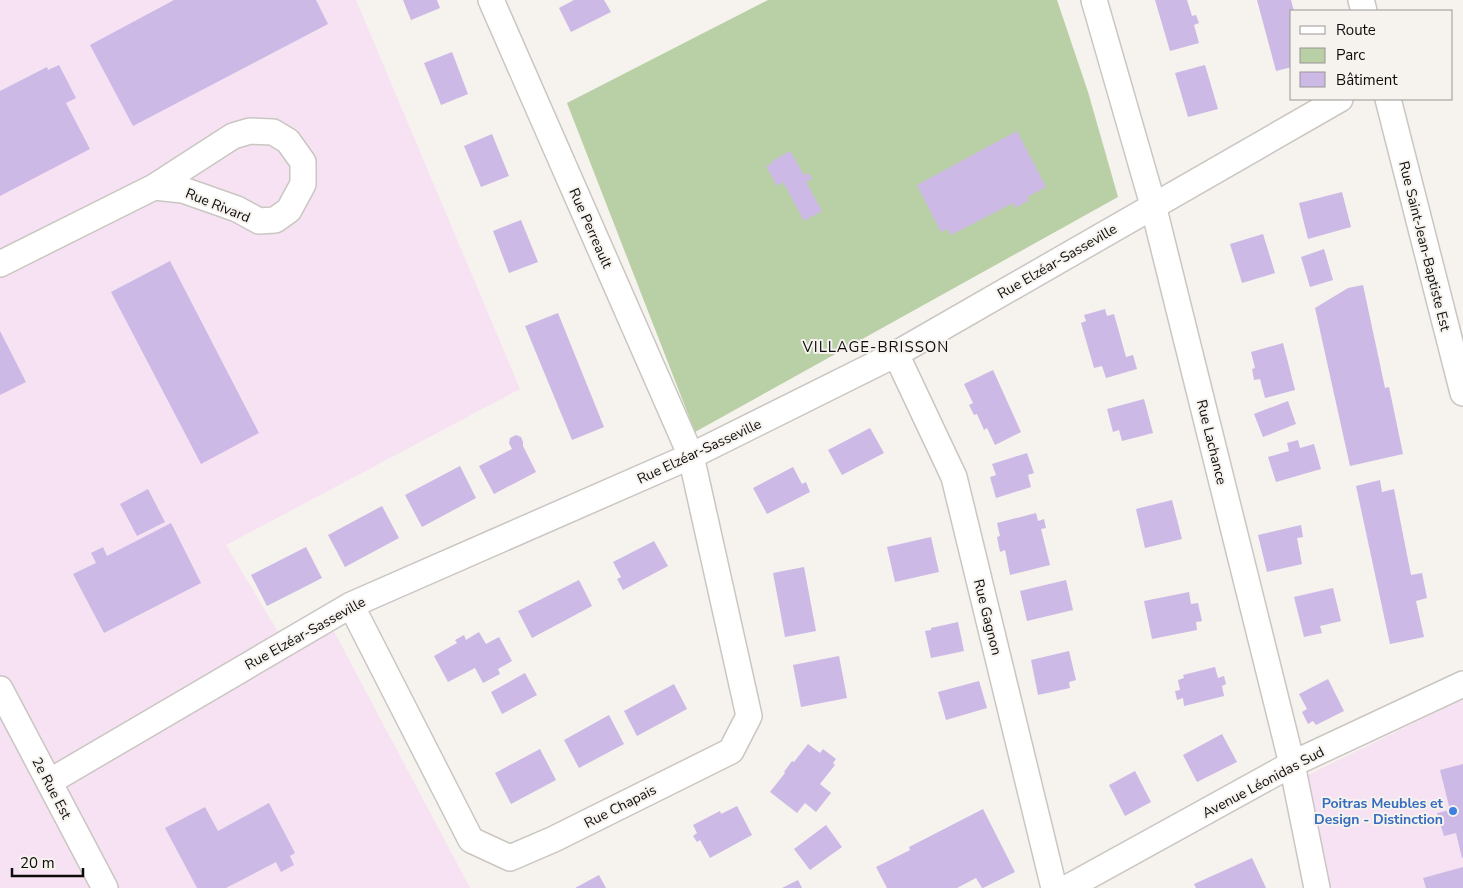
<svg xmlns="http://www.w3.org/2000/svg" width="1463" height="888" viewBox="0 0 1463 888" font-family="'Nunito Sans',sans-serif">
	<rect width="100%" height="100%" fill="#f6f2ee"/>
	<path fill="#f6e2f2" d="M 0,0 L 356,0 L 520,389 L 226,545 L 286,645 L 329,622 L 470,888 L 0,888 Z
		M 1463,699 L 1463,888 L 1329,888 L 1306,776 Z"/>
	<path fill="#b9cfa6" d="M 768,0 L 1057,0 L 1088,92 L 1118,197 L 695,432 L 567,103 Z"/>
	<path fill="#ccb9e6" d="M 174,0 L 316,0 L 328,24 L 133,126 L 90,45 Z
		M 403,0 L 437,0 L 440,8 L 411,20 Z
		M 574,0 L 604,0 L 611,12 L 571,32 L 559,8 Z
		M 1155,0 L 1187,0 L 1192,16 L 1196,15 L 1199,23 L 1194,25 L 1199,43 L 1170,51 Z
		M 1257,0 L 1291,0 L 1294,11 L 1292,11 L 1292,67 L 1276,71 Z
		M 452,52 L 468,94 L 441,105 L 424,63 Z
		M 59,65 L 76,98 L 66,103 L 90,149 L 0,196 L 0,91 L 47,67 L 48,70 Z
		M 1205,65 L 1218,109 L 1188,117 L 1175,73 Z
		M 1017,131 L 1046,187 L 1027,197 L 1029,200 L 1015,208 L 1013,203 L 951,235 L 948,229 L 941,232 L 917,185 Z
		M 492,134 L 509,176 L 481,187 L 464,146 Z
		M 790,151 L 804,175 L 809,173 L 812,179 L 806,182 L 822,211 L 804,221 L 783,182 L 777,186 L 766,166 L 773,163 L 772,161 Z
		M 1342,192 L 1351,227 L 1308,239 L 1299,203 Z
		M 521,220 L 538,262 L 509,273 L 493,231 Z
		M 1263,234 L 1275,273 L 1242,283 L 1230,244 Z
		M 1324,249 L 1333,280 L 1310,287 L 1301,257 Z
		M 170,261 L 259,433 L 201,464 L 111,292 Z
		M 1363,285 L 1385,388 L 1389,387 L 1403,454 L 1350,466 L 1315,308 L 1348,288 Z
		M 1105,309 L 1107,316 L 1114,314 L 1126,357 L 1133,355 L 1137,369 L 1106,378 L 1102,366 L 1094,368 L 1081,323 L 1086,321 L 1084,315 Z
		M 558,313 L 604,427 L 572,440 L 525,326 Z
		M 0,331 L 26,382 L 0,395 Z
		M 1283,343 L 1295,390 L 1265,398 L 1260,379 L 1254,380 L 1252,369 L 1255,368 L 1251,352 Z
		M 993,370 L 1021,432 L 995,445 L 987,428 L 984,430 L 977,414 L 974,415 L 969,405 L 973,403 L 964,384 Z
		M 1144,399 L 1153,433 L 1122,441 L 1119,430 L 1113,432 L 1107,409 Z
		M 1288,401 L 1296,424 L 1263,437 L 1254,414 Z
		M 870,428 L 884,453 L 842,475 L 828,450 Z
		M 516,435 L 521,437 L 523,442 L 523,446 L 536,472 L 494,494 L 479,466 L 512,449 L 509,443 L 510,438 Z
		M 1298,440 L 1300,448 L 1314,444 L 1321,469 L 1276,482 L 1268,457 L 1289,451 L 1287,443 Z
		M 1027,453 L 1034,473 L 1028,475 L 1031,487 L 996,498 L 990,477 L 996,475 L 992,464 Z
		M 460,466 L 476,498 L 422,527 L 405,495 Z
		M 793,467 L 802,484 L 806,482 L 810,492 L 767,514 L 753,488 Z
		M 1380,480 L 1382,492 L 1394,489 L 1411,575 L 1422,573 L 1427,598 L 1416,601 L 1424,637 L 1390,644 L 1356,486 Z
		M 148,489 L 165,522 L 137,536 L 120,504 Z
		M 1172,500 L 1182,539 L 1145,548 L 1136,509 Z
		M 382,506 L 399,538 L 345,567 L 328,535 Z
		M 1036,513 L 1038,521 L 1044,519 L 1046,528 L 1041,529 L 1050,565 L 1010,575 L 1005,550 L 1000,552 L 997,537 L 1000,536 L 997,523 Z
		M 171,523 L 201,583 L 104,633 L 73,574 L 96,563 L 91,553 L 103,547 L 107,556 Z
		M 1301,525 L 1303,537 L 1297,538 L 1302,564 L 1267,572 L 1258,535 Z
		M 931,537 L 939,572 L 895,582 L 887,547 Z
		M 654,541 L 668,566 L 623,590 L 617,579 L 621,577 L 613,562 Z
		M 306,547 L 322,578 L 267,606 L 251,575 Z
		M 804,567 L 816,631 L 785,637 L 773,573 Z
		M 579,580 L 592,606 L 532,638 L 518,611 Z
		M 1066,580 L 1073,610 L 1027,621 L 1020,591 Z
		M 1333,588 L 1341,621 L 1320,626 L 1322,633 L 1304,637 L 1294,597 Z
		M 1189,592 L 1191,604 L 1198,603 L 1202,621 L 1196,622 L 1197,630 L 1152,639 L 1144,601 Z
		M 958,622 L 964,651 L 931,658 L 925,631 L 931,630 L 931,628 Z
		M 479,632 L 486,644 L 499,637 L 512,661 L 498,669 L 500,674 L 483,683 L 475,668 L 448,682 L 434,656 L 457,643 L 455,640 L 464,635 L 466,640 Z
		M 1069,651 L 1076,680 L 1069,682 L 1070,688 L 1038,695 L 1031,660 Z
		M 839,656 L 847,698 L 801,707 L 793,665 Z
		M 1215,667 L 1218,678 L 1224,676 L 1226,684 L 1222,686 L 1224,696 L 1184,706 L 1183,698 L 1177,700 L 1175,691 L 1180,690 L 1178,680 L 1184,678 L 1183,675 Z
		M 525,673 L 537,695 L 502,714 L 491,692 Z
		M 1328,679 L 1344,711 L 1316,725 L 1313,721 L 1308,724 L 1302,712 L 1307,709 L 1299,694 Z
		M 979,681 L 987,708 L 946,720 L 938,692 Z
		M 674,684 L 687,709 L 637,736 L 624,711 Z
		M 609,715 L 624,744 L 579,768 L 564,740 Z
		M 1222,734 L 1237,762 L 1197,782 L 1183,755 Z
		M 808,744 L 820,753 L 823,749 L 836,759 L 833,763 L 835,765 L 820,784 L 831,793 L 816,812 L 805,803 L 797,813 L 770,792 L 785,773 L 784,772 L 792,761 L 794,762 Z
		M 540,749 L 556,780 L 511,804 L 495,773 Z
		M 1463,764 L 1463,858 L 1462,858 L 1456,833 L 1444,836 L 1437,813 L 1450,810 L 1440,770 Z
		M 1135,771 L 1151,802 L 1125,816 L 1109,785 Z
		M 269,803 L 295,853 L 290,856 L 294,865 L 281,872 L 276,862 L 226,888 L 197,888 L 165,828 L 205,807 L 218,831 Z
		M 737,806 L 752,835 L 710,858 L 700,840 L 697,842 L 693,836 L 697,833 L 693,825 L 720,811 L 721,814 Z
		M 983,809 L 1015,872 L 983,888 L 982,888 L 976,878 L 957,888 L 887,888 L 876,867 L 910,850 L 909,847 Z
		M 826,825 L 842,847 L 810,870 L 794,849 Z
		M 1252,858 L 1266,888 L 1196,888 L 1194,884 Z
		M 1463,867 L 1463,888 L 1426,888 L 1423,878 Z
		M 599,875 L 606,888 L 575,888 Z
		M 798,880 L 802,888 L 782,888 Z"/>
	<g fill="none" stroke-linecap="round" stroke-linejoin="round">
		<g stroke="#cac6c2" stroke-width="28">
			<path id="minor" d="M 1094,0 L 1153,205 L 1292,764 L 1317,888
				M 1361,0 L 1364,11
				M 1388,99 L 1463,393
				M 0,264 L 154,187 L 233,136 L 250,131 L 273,132 L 288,141 L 303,162 L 303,184 L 289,210 L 275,220 L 259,221 L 237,209 L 183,190 L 154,187
				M 896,354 L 954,477 L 1054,888
				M 351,605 L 471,840 L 510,858 L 554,839 L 731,751 L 749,716 L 691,456 L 491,0
				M 0,689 L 105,888
				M 49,782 L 351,605 L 691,456 L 896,354 L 1340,99
				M 1067,888 L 1292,764 L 1463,684"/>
		</g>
		<use href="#minor" stroke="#fff" stroke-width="25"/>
	</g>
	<circle fill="#3f7fe0" stroke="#f6f2ee" stroke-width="2" cx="1453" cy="811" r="5"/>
	<g text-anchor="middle" stroke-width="4" stroke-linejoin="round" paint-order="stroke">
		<g font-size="14" fill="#0d0c0b" stroke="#f6f2ee">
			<text transform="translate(218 205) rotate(22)" y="5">Rue Rivard</text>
			<text transform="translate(591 228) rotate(66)" y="5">Rue Perreault</text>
			<text transform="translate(1425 246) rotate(76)" y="5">Rue Saint-Jean-Baptiste Est</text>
			<text transform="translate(1057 261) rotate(-30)" y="5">Rue Elzéar-Sasseville</text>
			<text transform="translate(1212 442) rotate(76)" y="5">Rue Lachance</text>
			<text transform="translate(699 451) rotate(-25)" y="5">Rue Elzéar-Sasseville</text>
			<text transform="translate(988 617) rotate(76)" y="5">Rue Gagnon</text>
			<text transform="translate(305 633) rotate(-29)" y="5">Rue Elzéar-Sasseville</text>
			<text transform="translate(1263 782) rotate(-28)" y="5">Avenue Léonidas Sud</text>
			<text transform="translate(52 788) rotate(62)" y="5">2e Rue Est</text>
			<text transform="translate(620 806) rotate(-27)" y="5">Rue Chapais</text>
		</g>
		<g font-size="14" font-weight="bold" fill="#366cbe" stroke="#f6f2ee" text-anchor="end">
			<text x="1443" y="808">Poitras Meubles et<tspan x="1443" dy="16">Design - Distinction</tspan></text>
		</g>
		<g font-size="15" letter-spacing="1" fill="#0d0c0b" stroke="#f6f2ee">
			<text x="876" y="352">VILLAGE-BRISSON</text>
		</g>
	</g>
	<rect x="1290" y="10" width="162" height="90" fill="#f6f2ee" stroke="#999693"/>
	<rect x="1300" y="26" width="25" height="8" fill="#ffffff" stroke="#999693"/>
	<text x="1336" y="35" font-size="15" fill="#0d0c0b">Route</text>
	<rect x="1300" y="48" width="25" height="15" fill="#b9cfa6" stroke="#999693"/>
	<text x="1336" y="60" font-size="15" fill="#0d0c0b">Parc</text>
	<rect x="1300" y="72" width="25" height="15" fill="#ccb9e6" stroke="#999693"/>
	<text x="1336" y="85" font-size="15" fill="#0d0c0b">Bâtiment</text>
	<path d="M12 868v8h71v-8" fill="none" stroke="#0d0c0b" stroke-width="2.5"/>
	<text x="20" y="868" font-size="15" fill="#0d0c0b" stroke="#f6f2ee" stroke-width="4" paint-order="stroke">20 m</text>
</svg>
